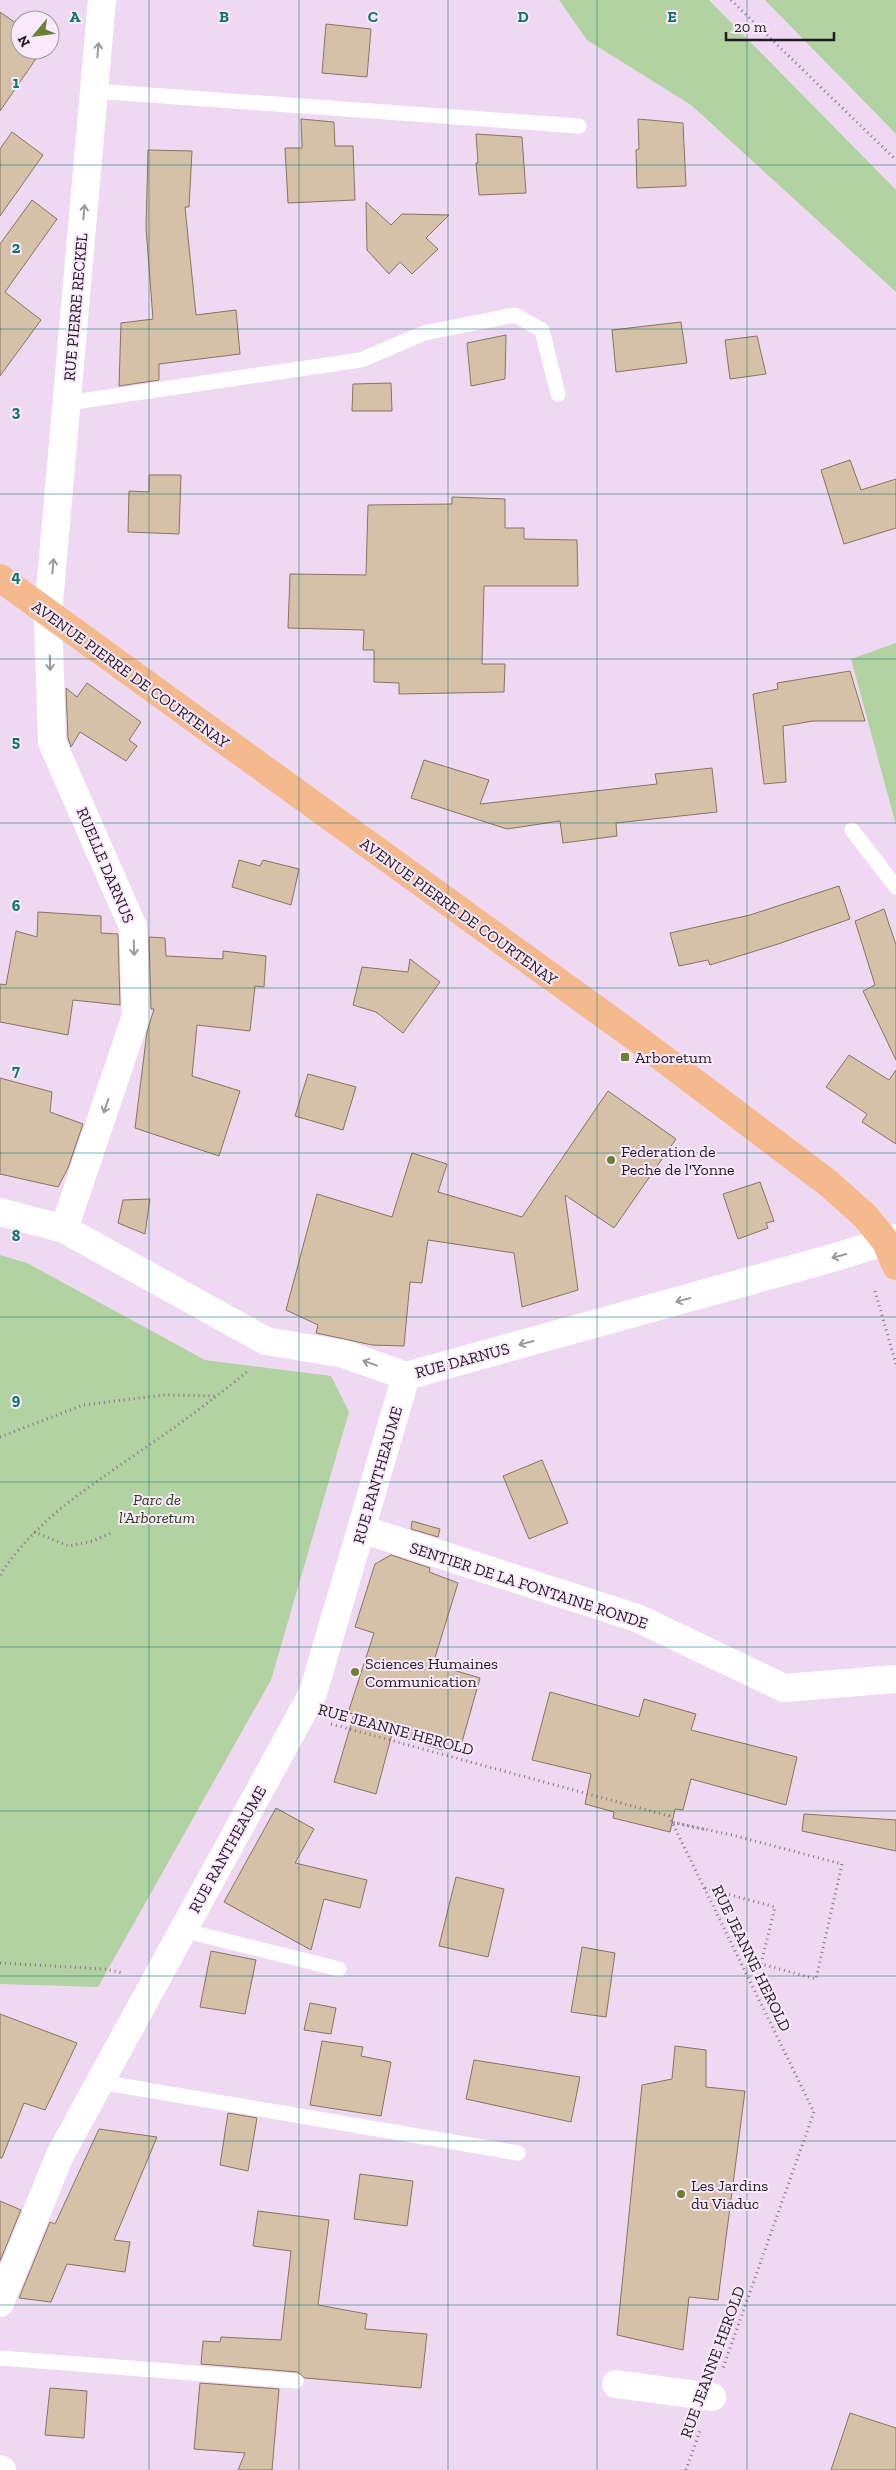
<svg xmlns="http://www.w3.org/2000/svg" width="896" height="2470" viewBox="0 0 896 2470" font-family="'Zilla Slab',serif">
	<rect width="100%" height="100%" fill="#efd9f2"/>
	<path fill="#b3d2a2" d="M 559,0 L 709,0 L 896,190 L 896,292 L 691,105 L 587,40 Z
		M 765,0 L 896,0 L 896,134 Z
		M 896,643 L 896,825 L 851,659 Z
		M 0,1255 L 27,1263 L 205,1360 L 331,1376 L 349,1412 L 271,1680 L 98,1987 L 0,1984 Z"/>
	<path fill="#d5c1a8" stroke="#88755e" d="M 0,12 L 20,26 L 20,50 L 42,50 L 0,111 Z
		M 326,24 L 371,29 L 367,77 L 322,73 Z
		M 301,119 L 334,122 L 335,146 L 353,146 L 355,200 L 288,203 L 285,148 L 302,148 Z
		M 638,119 L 683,123 L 686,186 L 637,188 L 636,150 L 639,149 Z
		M 12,132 L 43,155 L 0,216 L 0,149 Z
		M 476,134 L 522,137 L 526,193 L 479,195 L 476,163 L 478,163 Z
		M 148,150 L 192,151 L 189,207 L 185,207 L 196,315 L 236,310 L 240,354 L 159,364 L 159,380 L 119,386 L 121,323 L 153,319 L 146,228 Z
		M 32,200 L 57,219 L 5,292 L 41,320 L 0,376 L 0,244 Z
		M 366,202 L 391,225 L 402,214 L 449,215 L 426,238 L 438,249 L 412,274 L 400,262 L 389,274 L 367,250 Z
		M 681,322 L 687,363 L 616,372 L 612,330 Z
		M 506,335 L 505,379 L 471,386 L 467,343 Z
		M 757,336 L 766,374 L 730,379 L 725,340 Z
		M 391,383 L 392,411 L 352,411 L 353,384 Z
		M 850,460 L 861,490 L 896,479 L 896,528 L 844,544 L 821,470 Z
		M 149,475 L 181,475 L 179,534 L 128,532 L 129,491 L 149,492 Z
		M 452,497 L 505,499 L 505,528 L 524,528 L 524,539 L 577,540 L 578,586 L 484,586 L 482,664 L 505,664 L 504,692 L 399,694 L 399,683 L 374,682 L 374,650 L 363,650 L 364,630 L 288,628 L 290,574 L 366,575 L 368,505 L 452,504 Z
		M 850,671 L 865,721 L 813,721 L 783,726 L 786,782 L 764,784 L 753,694 L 778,689 L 777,683 Z
		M 87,683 L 141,722 L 129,740 L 137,746 L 126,761 L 80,732 L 71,747 L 68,738 L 66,688 L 77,697 Z
		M 424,760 L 489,780 L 480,804 L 657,784 L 655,774 L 712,768 L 717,812 L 616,823 L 617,836 L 563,843 L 560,821 L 507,829 L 411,798 Z
		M 239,860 L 260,866 L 263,860 L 299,869 L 291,905 L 232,887 Z
		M 839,886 L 850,919 L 778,944 L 710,965 L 708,960 L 679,966 L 670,933 L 750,915 Z
		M 884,909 L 896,945 L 896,1060 L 863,991 L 875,985 L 855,921 Z
		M 38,912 L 101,916 L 101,933 L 118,934 L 120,1005 L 73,1000 L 68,1035 L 0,1022 L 0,984 L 6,985 L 16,931 L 37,937 Z
		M 149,937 L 165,938 L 166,956 L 223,959 L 223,951 L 266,956 L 264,987 L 255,986 L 250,1031 L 197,1025 L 192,1076 L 240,1091 L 219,1156 L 135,1128 L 147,1032 L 154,1009 L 151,1009 Z
		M 410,959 L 440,982 L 403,1033 L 376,1012 L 353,1005 L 362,967 L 408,972 Z
		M 849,1055 L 889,1080 L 896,1070 L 896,1144 L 862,1122 L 867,1114 L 826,1087 Z
		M 308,1074 L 356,1087 L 343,1130 L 295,1116 Z
		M 0,1078 L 52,1092 L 50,1112 L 83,1124 L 68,1168 L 58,1187 L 0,1174 Z
		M 608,1091 L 676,1139 L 614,1228 L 565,1195 L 578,1290 L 522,1307 L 514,1253 L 428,1240 L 422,1283 L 410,1282 L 404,1346 L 372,1345 L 316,1333 L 318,1325 L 286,1310 L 317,1194 L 392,1217 L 412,1153 L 447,1164 L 438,1192 L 522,1217 Z
		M 760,1182 L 774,1221 L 766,1223 L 768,1228 L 738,1239 L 723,1194 Z
		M 150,1199 L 145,1234 L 118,1223 L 123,1200 Z
		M 542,1460 L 568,1523 L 529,1539 L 503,1476 Z
		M 412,1521 L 440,1529 L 438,1537 L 411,1529 Z
		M 391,1555 L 430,1568 L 429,1572 L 458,1583 L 433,1664 L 480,1678 L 462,1742 L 445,1738 L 442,1750 L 392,1734 L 376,1794 L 334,1782 L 354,1714 L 348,1713 L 374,1633 L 355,1627 L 375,1564 Z
		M 550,1692 L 639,1717 L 644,1699 L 696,1714 L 691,1730 L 797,1757 L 786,1805 L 691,1779 L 683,1810 L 675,1809 L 670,1832 L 613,1818 L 614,1812 L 585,1804 L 591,1774 L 532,1760 Z
		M 276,1808 L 314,1829 L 295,1863 L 367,1880 L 360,1908 L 324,1899 L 311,1950 L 224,1902 Z
		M 804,1814 L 896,1820 L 896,1851 L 802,1831 Z
		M 456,1877 L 504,1889 L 488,1957 L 439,1946 Z
		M 582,1947 L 615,1953 L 606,2017 L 571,2012 Z
		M 211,1951 L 256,1960 L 245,2014 L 200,2007 Z
		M 310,2003 L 336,2008 L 331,2034 L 304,2030 Z
		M 0,2014 L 77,2043 L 45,2110 L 24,2103 L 2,2158 L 0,2158 Z
		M 322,2041 L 363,2047 L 361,2056 L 391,2062 L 381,2116 L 310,2105 Z
		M 675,2046 L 706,2050 L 706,2087 L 745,2091 L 718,2300 L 689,2297 L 683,2350 L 617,2335 L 642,2085 L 672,2079 Z
		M 474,2060 L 580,2077 L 571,2122 L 466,2099 Z
		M 228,2113 L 257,2118 L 248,2171 L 220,2165 Z
		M 99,2129 L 157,2137 L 114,2240 L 130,2242 L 125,2272 L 67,2264 L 51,2302 L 19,2298 L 50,2222 L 55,2224 Z
		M 360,2174 L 413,2181 L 407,2226 L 354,2219 Z
		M 0,2201 L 21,2210 L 0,2261 Z
		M 258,2211 L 329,2220 L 318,2305 L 367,2314 L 365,2329 L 427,2334 L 421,2388 L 305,2378 L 297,2372 L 201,2364 L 203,2341 L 220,2342 L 221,2337 L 281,2340 L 291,2251 L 253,2246 Z
		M 200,2383 L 279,2389 L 272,2470 L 238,2470 L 245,2453 L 194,2449 Z
		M 50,2388 L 87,2391 L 84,2438 L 45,2435 Z
		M 850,2413 L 896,2428 L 896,2470 L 831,2470 Z"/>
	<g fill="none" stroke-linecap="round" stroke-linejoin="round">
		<path stroke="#857687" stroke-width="3" stroke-dasharray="1 4" stroke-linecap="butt" d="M 731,0 L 896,160
			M 875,1291 L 896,1364
			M 0,1437 L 83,1405 L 164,1395 L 216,1396
			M 34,1532 L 69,1546 L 93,1541 L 111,1533
			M 0,1575 C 37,1519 85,1490 139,1452 C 177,1426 214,1399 249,1370
			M 331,1724 L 669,1816 L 814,2112 L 723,2368
			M 705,1888 L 775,1907 L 761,1964 L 816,1979 L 842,1864 L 732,1835 L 671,1822 L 707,1830
			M 0,1963 L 105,1969 L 123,1973
			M 686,2470 L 701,2428"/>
		<path stroke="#fff" stroke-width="15" d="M 94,91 L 579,126
			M 67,403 L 361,360 L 424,333 L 515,315 L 542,330 L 558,394
			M 852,830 L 896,887
			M 182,1930 L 339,1969
			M 100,2082 L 518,2153
			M 0,2358 L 296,2381"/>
		<path stroke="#fff" stroke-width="28" d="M 0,1212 L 64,1229 L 266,1341 L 344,1354 L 406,1376 L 836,1257 L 896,1238
			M 64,1229 L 136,1016 L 133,927 L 52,742 L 48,614 L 102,0
			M 361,1529 L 637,1618 L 784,1688 L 896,1679
			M 0,2303 L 60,2155 L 313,1693 L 406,1376
			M 616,2384 L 712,2397
			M 0,2469 L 2,2470"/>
		<path stroke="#f5b98e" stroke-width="28" d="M 0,578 L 636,1038 L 828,1183 L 865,1216 L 886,1242 L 896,1266"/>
	</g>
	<defs><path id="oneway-shaft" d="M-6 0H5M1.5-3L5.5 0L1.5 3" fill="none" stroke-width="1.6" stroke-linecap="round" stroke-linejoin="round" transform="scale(1.25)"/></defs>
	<g stroke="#9c989c">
		<use href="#oneway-shaft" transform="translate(98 50) rotate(-85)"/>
		<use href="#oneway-shaft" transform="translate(84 212) rotate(-85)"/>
		<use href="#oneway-shaft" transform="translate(53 566) rotate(-85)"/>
		<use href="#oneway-shaft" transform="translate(50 663) rotate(88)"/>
		<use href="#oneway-shaft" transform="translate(134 948) rotate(88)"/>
		<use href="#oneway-shaft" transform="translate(106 1106) rotate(109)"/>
		<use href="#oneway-shaft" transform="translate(839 1256) rotate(164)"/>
		<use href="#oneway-shaft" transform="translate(683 1300) rotate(165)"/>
		<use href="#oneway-shaft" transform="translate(526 1343) rotate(165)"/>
		<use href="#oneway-shaft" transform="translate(370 1363) rotate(-160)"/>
	</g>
	<path fill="none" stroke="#0f766e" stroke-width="1" stroke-opacity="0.55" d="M 149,0 L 149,2470M 299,0 L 299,2470M 448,0 L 448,2470M 597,0 L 597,2470M 747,0 L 747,2470M 0,165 L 896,165M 0,329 L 896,329M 0,494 L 896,494M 0,659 L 896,659M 0,823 L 896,823M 0,988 L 896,988M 0,1153 L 896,1153M 0,1317 L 896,1317M 0,1482 L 896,1482M 0,1647 L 896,1647M 0,1811 L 896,1811M 0,1976 L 896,1976M 0,2141 L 896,2141M 0,2305 L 896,2305"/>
	<g fill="#6d8031" stroke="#fae8fc" stroke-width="2">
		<rect x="620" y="1052" width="10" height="10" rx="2.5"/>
		<circle cx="611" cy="1160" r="5"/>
		<circle cx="355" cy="1672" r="5"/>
		<circle cx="681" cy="2194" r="5"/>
	</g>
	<g text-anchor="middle" stroke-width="4" stroke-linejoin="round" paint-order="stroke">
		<g font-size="16" fill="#221a23" stroke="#fae8fc">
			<text transform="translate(75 307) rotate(-85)" y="6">RUE PIERRE RECKEL</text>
			<text transform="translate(131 674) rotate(36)" y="6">AVENUE PIERRE DE COURTENAY</text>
			<text transform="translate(106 865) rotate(67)" y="6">RUELLE DARNUS</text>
			<text transform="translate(459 911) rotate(36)" y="6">AVENUE PIERRE DE COURTENAY</text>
			<text transform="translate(462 1360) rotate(-15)" y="6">RUE DARNUS</text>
			<text transform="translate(377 1475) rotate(-74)" y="6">RUE RANTHEAUME</text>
			<text transform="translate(529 1585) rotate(18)" y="6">SENTIER DE LA FONTAINE RONDE</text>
			<text transform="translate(396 1729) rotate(15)" y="6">RUE JEANNE HEROLD</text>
			<text transform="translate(227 1849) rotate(-61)" y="6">RUE RANTHEAUME</text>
			<text transform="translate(752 1958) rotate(64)" y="6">RUE JEANNE HEROLD</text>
			<text transform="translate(712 2362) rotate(-70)" y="6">RUE JEANNE HEROLD</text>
		</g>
		<g font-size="16" fill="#221a23" stroke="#fae8fc" text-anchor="start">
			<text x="635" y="1063">Arboretum</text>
			<text x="621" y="1157">Federation de<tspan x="621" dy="18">Peche de l'Yonne</tspan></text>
			<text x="365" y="1669">Sciences Humaines<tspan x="365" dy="18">Communication</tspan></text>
			<text x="691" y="2191">Les Jardins<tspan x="691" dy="18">du Viaduc</tspan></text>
		</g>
		<g font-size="16" font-style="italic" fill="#233f0d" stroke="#fae8fc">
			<text x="157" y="1505">Parc de<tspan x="157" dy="18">l'Arboretum</tspan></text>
		</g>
	</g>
	<g font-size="16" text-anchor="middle" font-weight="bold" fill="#0f766e" stroke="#fae8fc" stroke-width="4" stroke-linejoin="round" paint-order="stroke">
		<text x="75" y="22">A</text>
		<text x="224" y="22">B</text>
		<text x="373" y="22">C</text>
		<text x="523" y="22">D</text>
		<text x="672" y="22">E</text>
		<text x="16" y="88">1</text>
		<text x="16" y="253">2</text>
		<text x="16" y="417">3</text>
		<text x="16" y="582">4</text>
		<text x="16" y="747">5</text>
		<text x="16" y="911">6</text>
		<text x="16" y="1076">7</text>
		<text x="16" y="1241">8</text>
		<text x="16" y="1405">9</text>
	</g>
	<g transform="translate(35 35) rotate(241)"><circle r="24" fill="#fae8fc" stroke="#a496a5"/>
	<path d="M0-4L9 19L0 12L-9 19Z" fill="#6d8031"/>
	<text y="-8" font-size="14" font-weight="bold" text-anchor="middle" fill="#221a23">N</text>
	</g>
	<path d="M726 32v8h108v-8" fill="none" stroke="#221a23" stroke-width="2.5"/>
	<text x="734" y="32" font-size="15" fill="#221a23" stroke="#fae8fc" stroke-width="4" paint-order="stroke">20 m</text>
</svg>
